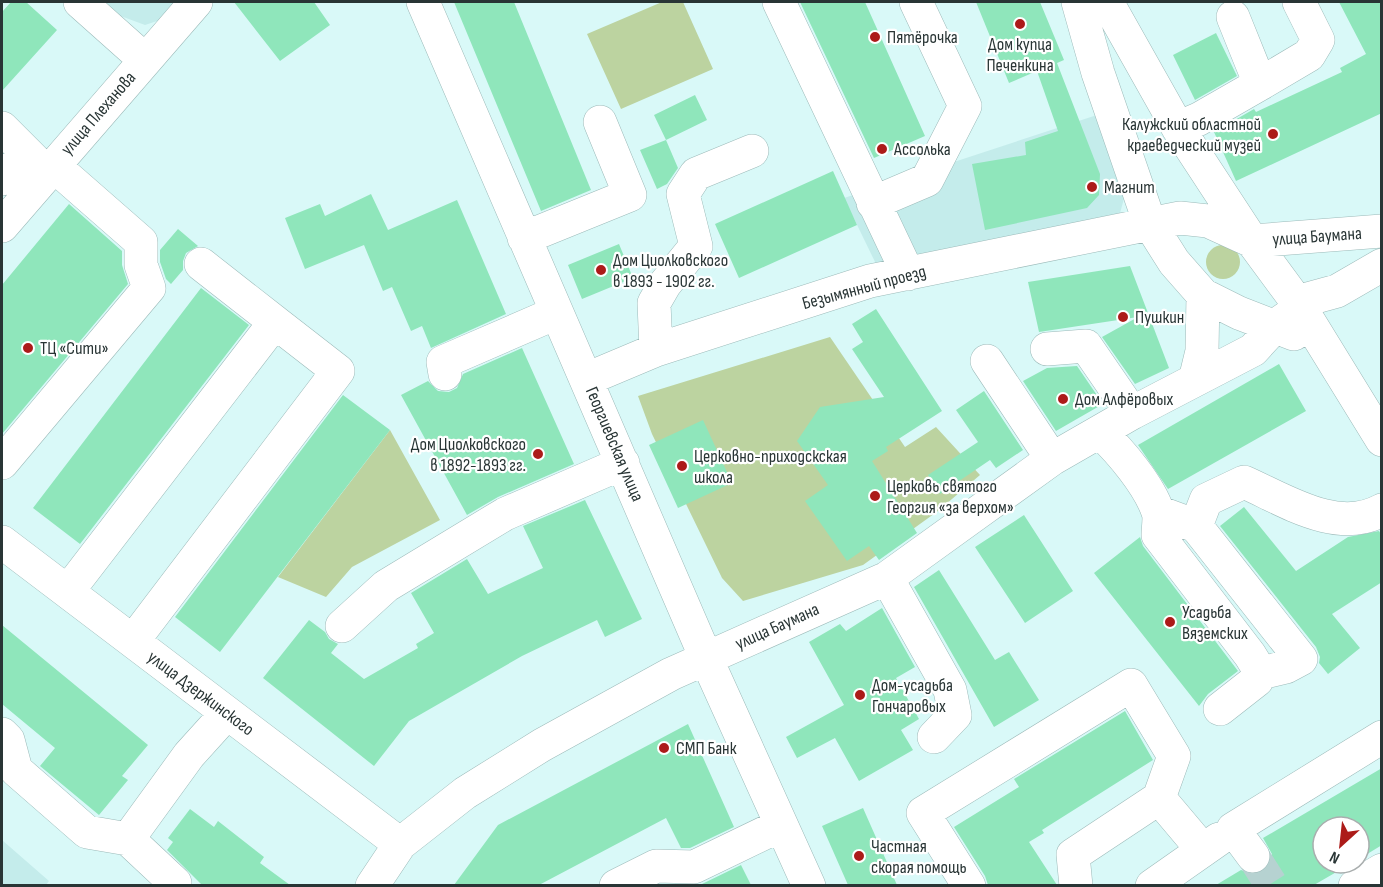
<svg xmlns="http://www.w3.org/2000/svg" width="1383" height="887" viewBox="0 0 1383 887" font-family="'Sofia Sans Condensed',sans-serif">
	<rect width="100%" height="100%" fill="#d9f9f8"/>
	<path fill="#c4eceb" d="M 101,2 L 177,2 L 160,20 L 145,25 L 118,15 Z
		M 1100,114 L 1125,195 L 1120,213 L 877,266 L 844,198 Z
		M 2,840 L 49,881 L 46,885 L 2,885 Z"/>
	<path fill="#bcd3a0" d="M 662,2 L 683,2 L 713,69 L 621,109 L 587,34 Z
		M1206 262a17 17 0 1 1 34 0a17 17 0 1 1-34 0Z
		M 830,337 L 905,447 L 936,427 L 980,475 L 938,511 L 863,565 L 743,601 L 722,578 L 652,434 L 638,396 Z
		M 390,430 L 440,520 L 352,567 L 326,597 L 278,577 Z"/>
	<path fill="#8fe6bb" d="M 11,2 L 26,2 L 57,30 L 2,91 L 2,12 Z
		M 234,2 L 314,2 L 330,25 L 280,61 Z
		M 454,2 L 514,2 L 591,190 L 541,211 Z
		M 800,2 L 865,2 L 925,136 L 874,158 Z
		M 976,2 L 1040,2 L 1064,60 L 1057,63 L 1100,174 L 1099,195 L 1087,208 L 985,230 L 972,164 L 1026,155 L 1025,142 L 1058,131 L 1037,71 L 1009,83 Z
		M 1339,2 L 1382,2 L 1382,113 L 1236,181 L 1214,132 L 1254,109 L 1256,112 L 1342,72 L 1340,68 L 1366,54 Z
		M 1216,33 L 1237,76 L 1195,100 L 1173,55 Z
		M 695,95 L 707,120 L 666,140 L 654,115 Z
		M 666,140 L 678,168 L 667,184 L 657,189 L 640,150 Z
		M 833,171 L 857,225 L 739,278 L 715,224 Z
		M 371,194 L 388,230 L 457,200 L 506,314 L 431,348 L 422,326 L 411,331 L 392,287 L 383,291 L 364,245 L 305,269 L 285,218 L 320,204 L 325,216 Z
		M 69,204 L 122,251 L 122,265 L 128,284 L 2,434 L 2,285 Z
		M 178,229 L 198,246 L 186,253 L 183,261 L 183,270 L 171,284 L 166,279 L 160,262 L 160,250 Z
		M 619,244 L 633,278 L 582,299 L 568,265 Z
		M 1130,266 L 1169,368 L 1135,384 L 1102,337 L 1138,317 L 1039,332 L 1028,282 Z
		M 201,288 L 249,325 L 80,544 L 33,508 Z
		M 876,309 L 942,411 L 886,447 L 888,451 L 872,461 L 917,533 L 879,560 L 869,546 L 847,561 L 805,501 L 828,485 L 797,441 L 820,407 L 884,397 L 852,349 L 863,342 L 852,324 Z
		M 522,348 L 574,464 L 498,497 L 467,515 L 401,395 L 428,381 L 438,391 L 449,392 L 457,388 L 463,374 Z
		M 1279,364 L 1306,411 L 1168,489 L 1138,445 Z
		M 1077,366 L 1103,404 L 1056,431 L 1023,381 L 1047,368 Z
		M 984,391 L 1023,450 L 996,468 L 990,460 L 940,494 L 928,475 L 978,442 L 956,410 Z
		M 343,395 L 390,430 L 220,652 L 175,617 Z
		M 703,420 L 732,483 L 678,508 L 649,445 Z
		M 585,500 L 642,619 L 605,637 L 597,620 L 522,656 L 409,721 L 374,766 L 263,678 L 309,620 L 325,632 L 329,639 L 338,644 L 331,653 L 364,679 L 418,648 L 416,644 L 434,633 L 411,593 L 467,559 L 488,594 L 543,568 L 523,526 Z
		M 1244,507 L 1296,571 L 1348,537 L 1379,531 L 1382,536 L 1382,582 L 1332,614 L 1360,648 L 1328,674 L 1319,663 L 1320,657 L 1316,647 L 1220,526 Z
		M 1024,515 L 1073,591 L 1025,623 L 975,547 Z
		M 1140,537 L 1143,546 L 1238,671 L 1208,694 L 1199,706 L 1094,573 Z
		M 939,570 L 995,660 L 1009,652 L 1039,700 L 994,727 L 914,587 Z
		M 882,608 L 915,667 L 896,678 L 919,719 L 901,730 L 913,750 L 859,781 L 835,738 L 797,758 L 786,737 L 844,705 L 809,642 L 840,624 L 846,631 Z
		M 2,625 L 148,745 L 122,776 L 128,780 L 99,815 L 40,766 L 55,748 L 2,704 Z
		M 1125,711 L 1153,760 L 1042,830 L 1044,833 L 1029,842 L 1057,885 L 988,885 L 985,876 L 954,827 L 1019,787 L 1014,779 Z
		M 688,724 L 734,827 L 690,848 L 681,848 L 666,818 L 539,885 L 454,885 L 498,825 Z
		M 1382,768 L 1382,845 L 1359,859 L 1359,827 L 1323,827 L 1323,863 L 1352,863 L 1314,885 L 1216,885 L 1241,870 L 1255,875 L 1264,871 L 1270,864 L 1272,854 L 1263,838 Z
		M 863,808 L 897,885 L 848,885 L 822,826 Z
		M 190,809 L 214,827 L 218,821 L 264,857 L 260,863 L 290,885 L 202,885 L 167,850 L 173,842 L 168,838 Z
		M 741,865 L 751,885 L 699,885 L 702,884 Z"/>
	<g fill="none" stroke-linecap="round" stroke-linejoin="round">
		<path stroke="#b6d2d1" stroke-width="33" stroke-dasharray="33 16" stroke-linecap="butt" d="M 1253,856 L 1272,886"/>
		<g stroke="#9cbab9" stroke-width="34">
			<path id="minor" d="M 80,2 L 144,59
				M 423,2 L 706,658 L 809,886
				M 779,2 L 908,274
				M 1078,2 L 1098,73 L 1150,224 L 1174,262 L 1203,295 L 1239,313 L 1294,334
				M 1107,2 L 1178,128 L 1252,241 L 1297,302 L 1382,440
				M 1260,84 L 1309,55 L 1318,40 L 1299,2
				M 2,128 L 47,173
				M 1178,128 L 1199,119 L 1260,84 L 1233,17
				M 2,179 L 10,169
				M 873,203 L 927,180 L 965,106 L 916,2
				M 2,226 L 196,2
				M 524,238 L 630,195 L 600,122
				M 201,264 L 275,322
				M 1297,302 L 1337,291 L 1382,265
				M 1047,349 L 1086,346 L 1132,413
				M 656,350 L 654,303 L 665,284 L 696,246 L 683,194 L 696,174 L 752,151
				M 987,361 L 1052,459
				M 445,374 L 443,362 L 556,313
				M 587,379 L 656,350 L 870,281 L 1150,224 L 1180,218 L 1208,221 L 1252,241 L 1382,231
				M 1195,380 L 1202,351 L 1203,295
				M 1100,432 C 1120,451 1149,485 1158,512 C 1160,518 1158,528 1158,535 L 1250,655 L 1261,673 L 1257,680 L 1220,709
				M 2,463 L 149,288 L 141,265 L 141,242 L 53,165
				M 1158,512 L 1196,526 L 1301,659 L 1286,667 L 1261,673
				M 1196,526 L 1206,500 L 1244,482 C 1285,500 1337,535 1382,510
				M 2,542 L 400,844
				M 887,578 L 950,690 L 955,715 L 934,737
				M 68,591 L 275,322 L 338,371 L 133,641
				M 342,626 L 386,586 L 505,514 L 623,463
				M 2,734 L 8,740 L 16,770 L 87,832 L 128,839
				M 1253,856 L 1233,829 L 1382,737
				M 172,886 L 175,883 L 128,839 L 189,755 L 227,713
				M 372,886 L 400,844 L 465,793 L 542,745 L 671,674 L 887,578 L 1052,459 L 1132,413 L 1253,350 L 1275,326 L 1292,314 L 1297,302
				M 616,886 L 656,866 L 694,867 L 781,825
				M 969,886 L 923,813 L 1131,685 L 1174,756 L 1159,798 L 1202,849
				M 1076,886 L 1073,855 L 1159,798
				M 1152,886 L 1219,839
				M 1355,886 L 1382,870"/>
		</g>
		<use href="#minor" stroke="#fff" stroke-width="33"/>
	</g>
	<g fill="#ac1b19" stroke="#fff" stroke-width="2">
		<circle cx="1020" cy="24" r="6"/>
		<circle cx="875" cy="37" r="6"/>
		<circle cx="1273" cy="134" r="6"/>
		<circle cx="882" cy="149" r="6"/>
		<circle cx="1092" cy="187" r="6"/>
		<circle cx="601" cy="270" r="6"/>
		<circle cx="1123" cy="317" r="6"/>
		<circle cx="28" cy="348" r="6"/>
		<circle cx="1063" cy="399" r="6"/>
		<circle cx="538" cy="454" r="6"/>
		<circle cx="682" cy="466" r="6"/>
		<circle cx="875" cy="496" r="6"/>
		<circle cx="1170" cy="622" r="6"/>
		<circle cx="860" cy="695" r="6"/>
		<circle cx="664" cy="748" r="6"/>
		<circle cx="859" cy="856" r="6"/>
	</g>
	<g text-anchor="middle" stroke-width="4.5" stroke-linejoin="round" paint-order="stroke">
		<g font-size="18" fill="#293535" stroke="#fff" text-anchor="start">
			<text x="887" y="43">Пятёрочка</text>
			<text x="1020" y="50" text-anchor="middle">Дом купца<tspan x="1020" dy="21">Печенкина</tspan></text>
			<text x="1261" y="130" text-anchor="end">Калужский областной<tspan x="1261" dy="21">краеведческий музей</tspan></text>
			<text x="894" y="155">Ассолька</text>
			<text x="1104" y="193">Магнит</text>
			<text x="613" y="266">Дом Циолковского<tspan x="613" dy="21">в 1893 - 1902 гг.</tspan></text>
			<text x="1135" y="323">Пушкин</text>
			<text x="40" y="354">ТЦ «Сити»</text>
			<text x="1075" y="405">Дом Алфёровых</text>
			<text x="526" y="450" text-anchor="end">Дом Циолковского<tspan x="526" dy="21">в 1892-1893 гг.</tspan></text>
			<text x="694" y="462">Церковно-приходскская<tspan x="694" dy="21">школа</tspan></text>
			<text x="887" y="492">Церковь святого<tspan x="887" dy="21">Георгия «за верхом»</tspan></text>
			<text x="1182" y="618">Усадьба<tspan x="1182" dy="21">Вяземских</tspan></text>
			<text x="872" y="691">Дом-усадьба<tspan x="872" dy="21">Гончаровых</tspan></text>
			<text x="676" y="754">СМП Банк</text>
			<text x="871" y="852">Частная<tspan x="871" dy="21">скорая помощь</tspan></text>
		</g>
		<g font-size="18" fill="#293535" stroke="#fff">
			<text transform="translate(98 113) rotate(-49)" y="6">улица Плеханова</text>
			<text transform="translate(1317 236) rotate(-4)" y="6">улица Баумана</text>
			<text transform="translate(864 287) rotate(-15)" y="6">Безымянный проезд</text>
			<text transform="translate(615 444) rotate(67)" y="6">Георгиевская улица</text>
			<text transform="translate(777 626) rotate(-24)" y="6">улица Баумана</text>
			<text transform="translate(201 693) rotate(37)" y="6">улица Дзержинского</text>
		</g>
	</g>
	<rect width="1383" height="887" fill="none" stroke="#293535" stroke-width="6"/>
	<g transform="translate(1341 845) rotate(207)"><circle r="28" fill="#ffffff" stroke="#a9aeae" stroke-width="1.5"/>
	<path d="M0-4.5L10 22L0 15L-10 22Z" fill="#ac1b19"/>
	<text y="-9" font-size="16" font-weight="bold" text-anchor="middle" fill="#293535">N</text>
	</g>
</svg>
